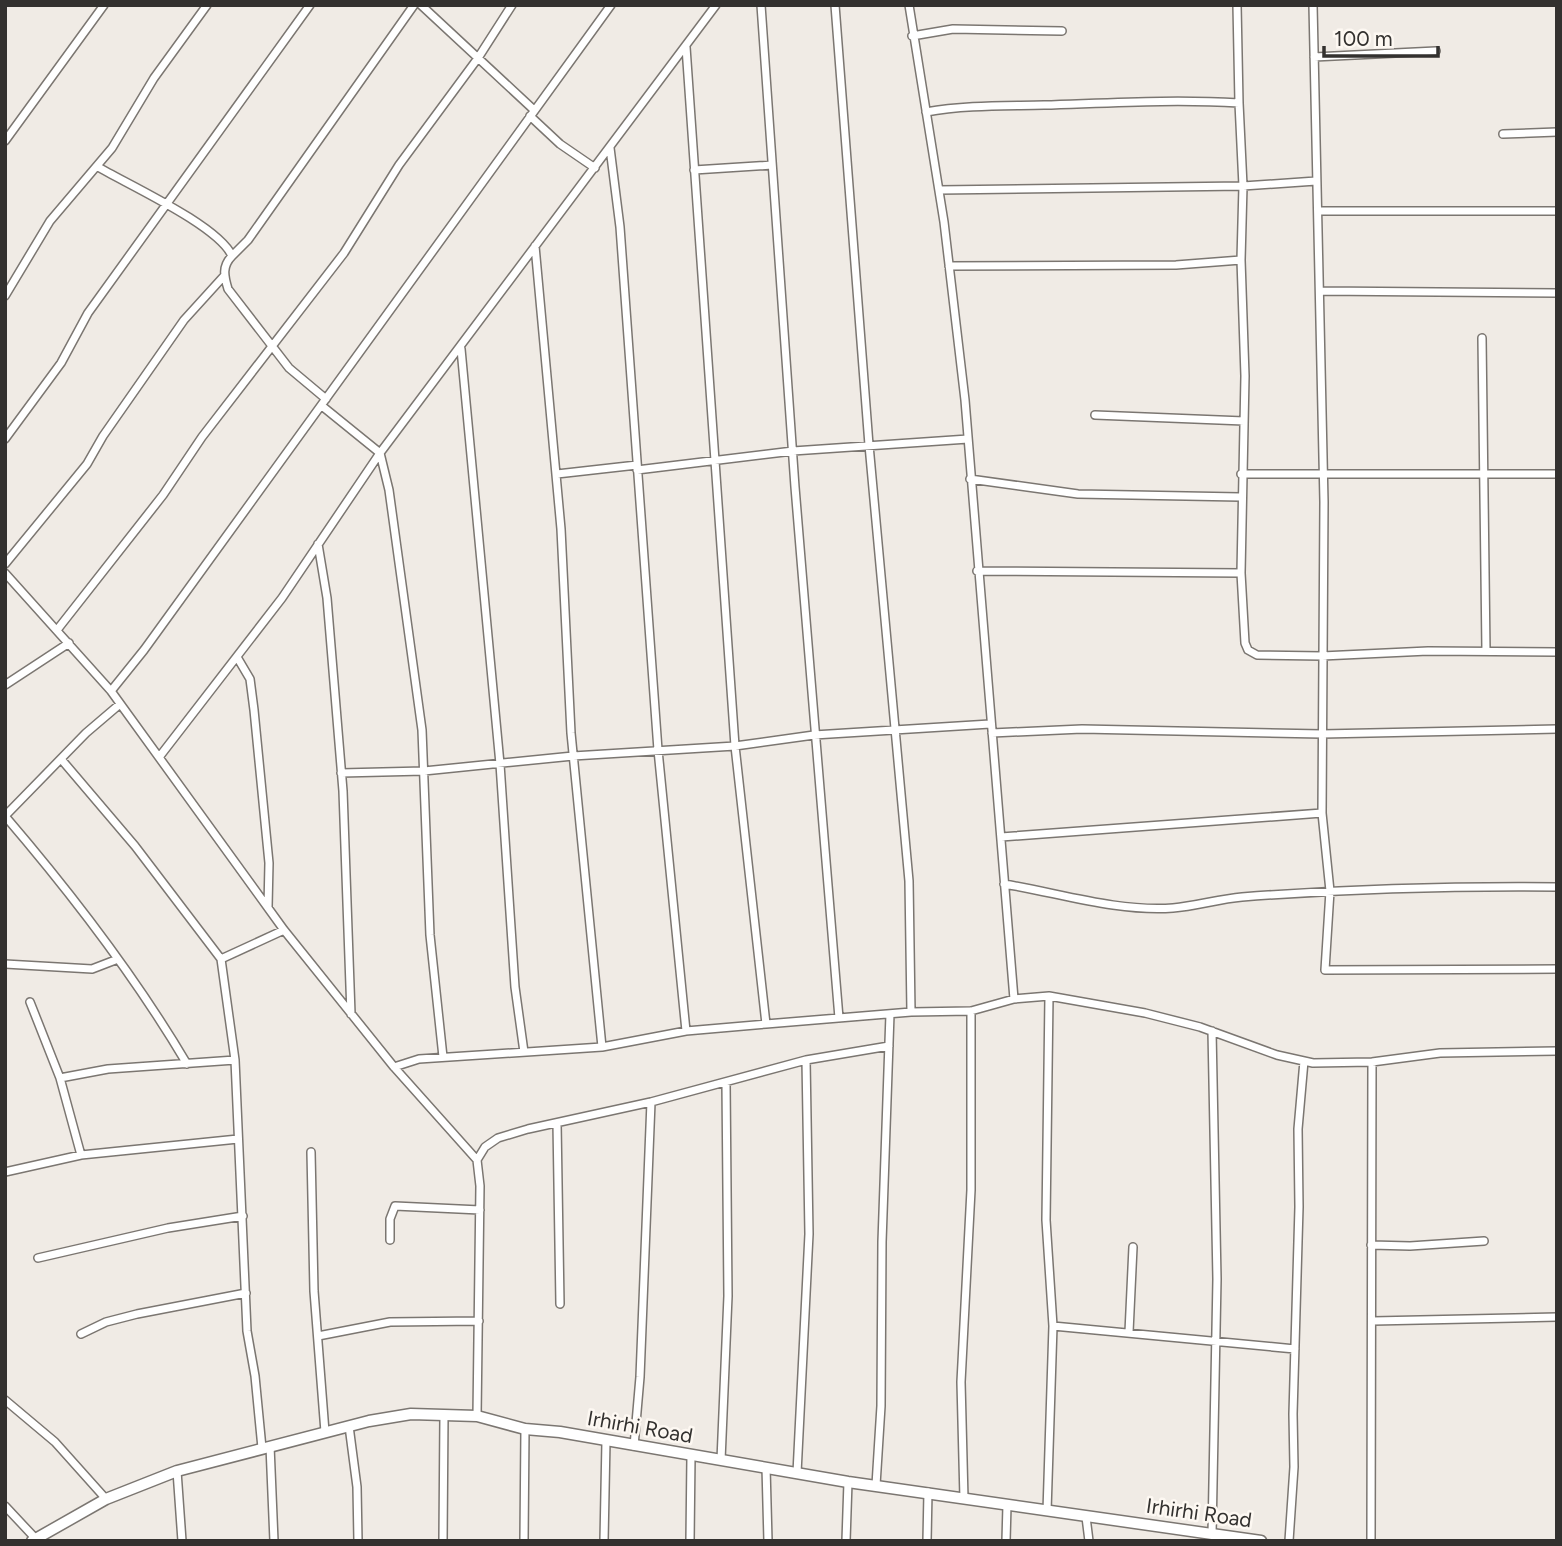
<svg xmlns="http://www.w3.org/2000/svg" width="1562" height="1546" viewBox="0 0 1562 1546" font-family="Figtree,sans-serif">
	<rect width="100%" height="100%" fill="#f0ebe5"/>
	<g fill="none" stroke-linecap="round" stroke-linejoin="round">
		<g stroke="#7b7671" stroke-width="10">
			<path id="street" d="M 421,5 L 534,110
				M 761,5 L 795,487 L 839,1018
				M 835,5 L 869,445 L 909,881 L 911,1012
				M 909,5 L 944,222 L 965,400 L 1014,999
				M 1237,5 L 1239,103
				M 1313,5 L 1324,502 L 1322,813 L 1330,891 L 1325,970 L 1557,969
				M 912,36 L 953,29 L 1062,31
				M 686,47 L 735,746 L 766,1024
				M 1314,57 L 1436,51
				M 926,112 C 965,105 1004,106 1044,105 C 1109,103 1174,99 1239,103 L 1243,186 L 1241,260
				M 530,116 L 560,144 L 595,168
				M 1503,134 L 1557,132
				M 5,141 L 104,5
				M 610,148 L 620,227 L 658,750 L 686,1031
				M 98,167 C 129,185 219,226 232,256 C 222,266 224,276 228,289 L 289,368 L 326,399
				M 694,170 L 772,165
				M 939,190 L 1243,186 L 1316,181
				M 1318,211 L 1557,211
				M 535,246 L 561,529 L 571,733 L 602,1047
				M 232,256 L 248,240 L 414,5
				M 949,266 L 1176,265 L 1241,260 L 1245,376 L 1241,573 L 977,571
				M 1320,291 L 1557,293
				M 5,296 L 50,221 L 112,148 L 154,78 L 207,5
				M 1482,338 L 1486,651
				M 461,349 L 500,764 L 515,987 L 524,1052
				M 322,406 L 380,453 L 389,490 L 422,730 L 430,935 L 443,1057
				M 1095,415 L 1244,421
				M 5,439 L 61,363 L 88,313 L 310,5
				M 637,470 L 793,451 L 968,439
				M 557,474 L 637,465
				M 1241,474 L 1557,474
				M 970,479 L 1078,494 L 1240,497
				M 318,544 L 327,598 L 343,791 L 351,1014
				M 5,564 L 87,464 L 103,436 L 184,320 L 224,276
				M 5,573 L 111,691 L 284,930 L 394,1067 L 477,1160 L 480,1186 L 477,1416
				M 1241,573 L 1245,643 L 1248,650 L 1257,655 L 1322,656 L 1428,651 L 1557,652
				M 57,630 L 163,495 L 202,437 L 344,253 L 399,165 L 478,58 L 512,5
				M 237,657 L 250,679 L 254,710 L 269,863 L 268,907
				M 5,685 L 69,643
				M 111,691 L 144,650 L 611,5
				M 992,733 L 1082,729 L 1322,734 L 1557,729
				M 160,756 L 282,598 L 380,453 L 716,5
				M 61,759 L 135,846 L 221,959 L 235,1060 L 247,1331 L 255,1376 L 262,1448
				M 341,773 L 424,771 L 573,756 L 735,746 L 814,735 L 990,724
				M 5,816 C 71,893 135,976 187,1064
				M 5,816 L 86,733 L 120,704
				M 1001,837 L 1322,813
				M 1004,884 C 1059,893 1117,912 1173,908 C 1196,906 1219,899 1242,897 C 1347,889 1452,886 1557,887
				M 221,959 L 284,930
				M 5,964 L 92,969 L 118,959
				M 30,1002 L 60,1078 L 81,1155
				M 1212,1031 L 1217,1279 L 1212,1534
				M 394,1067 L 419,1059 L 602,1047 L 686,1031 L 766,1024 L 911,1012 L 971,1011 L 1014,999 L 1049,996 L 1145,1013 L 1200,1027 L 1277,1055 L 1313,1063 L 1372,1062 L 1440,1053 L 1557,1051
				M 60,1078 L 108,1069 L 235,1060
				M 557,1123 L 560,1304
				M 311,1152 L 314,1291 L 325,1432
				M 477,1160 L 485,1147 L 498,1138 L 528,1129 L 651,1102 L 806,1060 L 889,1046
				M 5,1172 L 81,1155 L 238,1139
				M 390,1240 L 390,1219 L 395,1206 L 480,1210
				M 1371,1245 L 1410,1246 L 1484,1241
				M 38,1258 L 168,1228 L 243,1216
				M 1373,1321 L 1557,1317
				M 1053,1326 L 1295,1349
				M 1129,1332 L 1133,1247
				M 81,1334 L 106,1322 L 137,1314 L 246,1293
				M 318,1336 L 390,1322 L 479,1321
				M 5,1400 L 55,1442 L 106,1499
				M 349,1426 L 357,1487 L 358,1541
				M 270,1446 L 274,1541
				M 634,1446 L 640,1377 L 651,1102
				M 721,1460 L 728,1296 L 726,1083
				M 766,1467 L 768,1541
				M 177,1471 L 182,1541
				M 797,1473 L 809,1234 L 806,1060
				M 876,1485 L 881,1406 L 882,1242 L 890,1014
				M 964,1499 L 961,1382 L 971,1190 L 971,1011
				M 5,1506 L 36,1539
				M 1047,1511 L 1053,1326 L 1046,1220 L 1049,996
				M 1086,1517 L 1089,1541
				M 443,1541 L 444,1415
				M 524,1541 L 525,1429
				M 604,1541 L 606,1441
				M 690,1541 L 691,1456
				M 846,1541 L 848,1482
				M 927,1541 L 928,1492
				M 1006,1541 L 1007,1505
				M 1289,1541 L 1294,1467 L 1293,1414 L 1299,1207 L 1298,1129 L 1304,1061
				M 1371,1541 L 1372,1062"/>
		</g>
		<g stroke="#7b7671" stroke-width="13">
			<path id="secondary" d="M 32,1541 L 106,1499 L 177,1471 L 369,1421 L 411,1414 L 477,1416 L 525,1429 L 560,1432 L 848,1482 L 1261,1541"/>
		</g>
		<use href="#street" stroke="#fff" stroke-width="7"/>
		<use href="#secondary" stroke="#fff" stroke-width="10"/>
	</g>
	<g text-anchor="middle" stroke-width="5" stroke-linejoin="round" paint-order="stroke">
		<g font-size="21" fill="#33312f" stroke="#fdf8f2">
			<text transform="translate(640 1427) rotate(10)" y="7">Irhirhi Road</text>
			<text transform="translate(1199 1513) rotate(8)" y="7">Irhirhi Road</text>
		</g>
	</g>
	<rect width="1562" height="1546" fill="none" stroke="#33312f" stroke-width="14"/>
	<path d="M1324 46v10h114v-10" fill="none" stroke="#33312f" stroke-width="3.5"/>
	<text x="1334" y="46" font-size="21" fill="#33312f" stroke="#fdf8f2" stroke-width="5" paint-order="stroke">100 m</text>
</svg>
